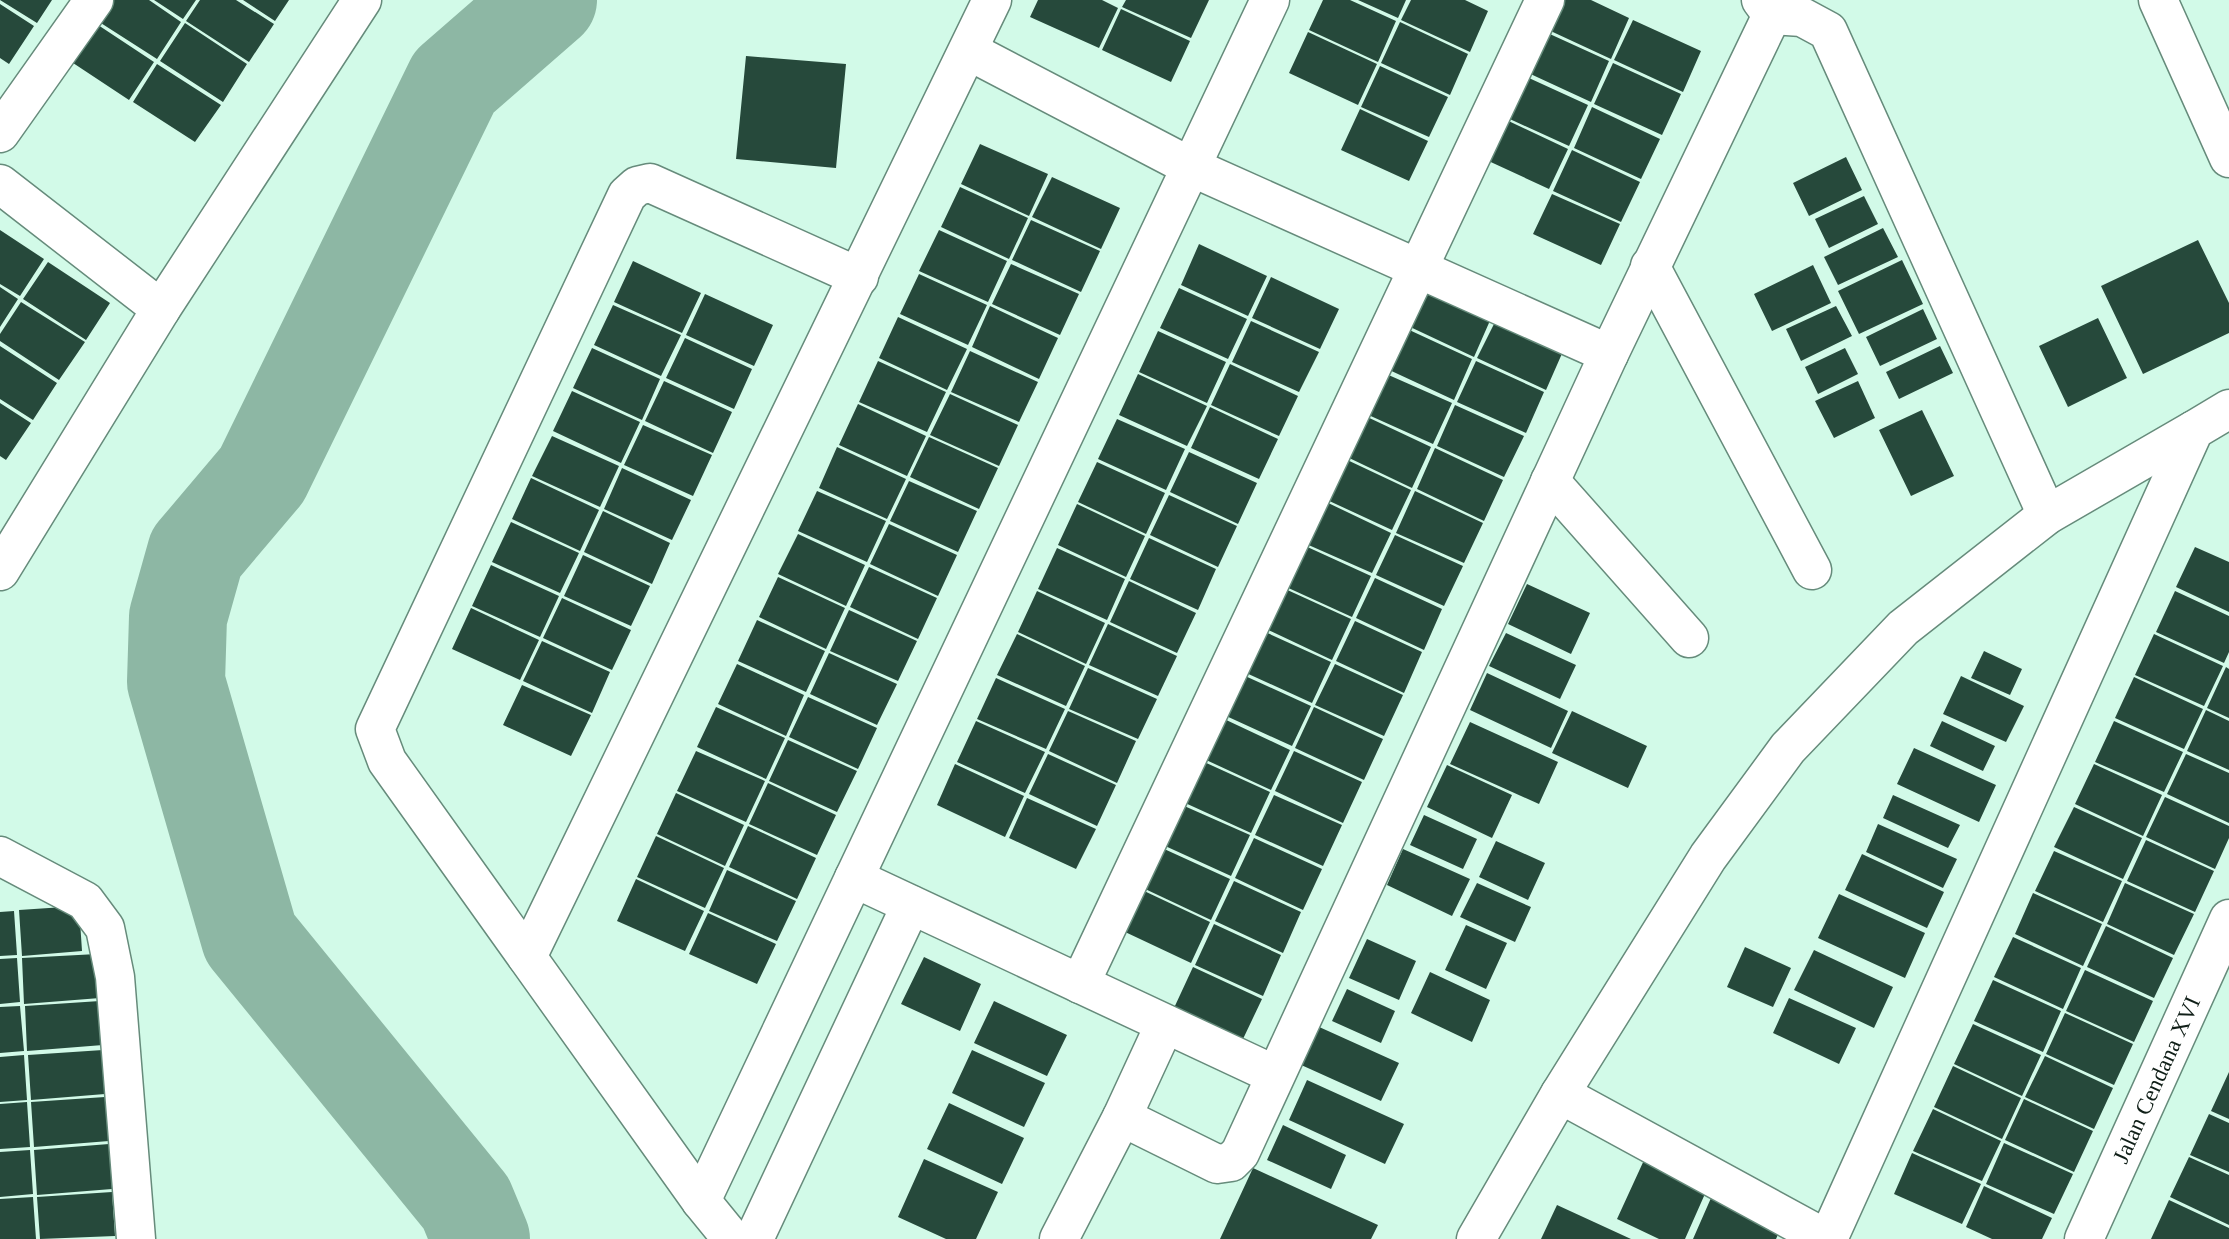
<svg xmlns="http://www.w3.org/2000/svg" width="2229" height="1239" viewBox="0 0 2229 1239" font-family="Georgia,serif">
	<rect width="100%" height="100%" fill="#d2fae8"/>
	<g fill="none" stroke-linecap="round" stroke-linejoin="round">
		<path stroke="#8db7a4" stroke-width="98" d="M 481,1239 L 466,1203 L 250,938 L 176,682 L 178,617 L 196,553 L 262,475 L 454,82 L 548,0"/>
	</g>
	<path fill="#26493b" d="M 0,0 L 52,0 L 37,23 Z
		M 106,0 L 149,0 L 181,22 L 157,59 L 93,18 Z
		M 154,0 L 196,0 L 183,19 Z
		M 200,0 L 236,0 L 274,24 L 249,62 L 186,21 Z
		M 243,0 L 289,0 L 275,21 Z
		M 1038,0 L 1102,0 L 1118,8 L 1099,48 L 1030,17 Z
		M 1126,0 L 1209,0 L 1191,38 L 1122,7 Z
		M 1323,0 L 1350,0 L 1396,21 L 1378,62 L 1309,30 Z
		M 1358,0 L 1406,0 L 1398,18 Z
		M 1411,0 L 1465,0 L 1488,11 L 1470,52 L 1401,20 Z
		M 1555,0 L 1591,0 L 1629,18 L 1611,59 L 1542,27 Z
		M 0,4 L 34,26 L 9,64 L 0,58 Z
		M 1121,9 L 1190,41 L 1171,82 L 1102,50 Z
		M 1633,20 L 1701,51 L 1683,92 L 1614,60 Z
		M 92,21 L 154,62 L 129,100 L 67,59 Z
		M 1400,22 L 1468,54 L 1450,95 L 1381,63 Z
		M 185,23 L 247,64 L 223,102 L 160,61 Z
		M 1541,30 L 1609,61 L 1591,102 L 1522,70 Z
		M 1308,32 L 1377,64 L 1358,105 L 1289,73 Z
		M 746,56 L 846,64 L 836,168 L 736,159 Z
		M 1613,63 L 1681,94 L 1662,135 L 1594,104 Z
		M 157,64 L 221,105 L 195,142 L 133,102 Z
		M 1380,66 L 1448,97 L 1429,137 L 1361,107 Z
		M 1520,74 L 1588,105 L 1569,146 L 1501,115 Z
		M 1592,107 L 1660,139 L 1641,179 L 1574,148 Z
		M 1360,109 L 1428,141 L 1409,181 L 1341,150 Z
		M 1500,117 L 1568,149 L 1549,189 L 1482,158 Z
		M 980,144 L 1048,174 L 1029,216 L 961,184 Z
		M 1572,150 L 1640,182 L 1621,222 L 1553,191 Z
		M 1846,157 L 1862,190 L 1809,216 L 1793,183 Z
		M 1052,177 L 1120,208 L 1101,249 L 1032,217 Z
		M 960,187 L 1028,218 L 1009,259 L 941,227 Z
		M 1552,194 L 1620,224 L 1601,265 L 1533,234 Z
		M 1864,196 L 1878,224 L 1829,248 L 1815,219 Z
		M 1031,220 L 1100,251 L 1081,292 L 1012,260 Z
		M 1883,228 L 1898,257 L 1838,285 L 1824,257 Z
		M 0,230 L 44,259 L 20,296 L 0,284 Z
		M 939,230 L 1007,261 L 988,302 L 919,271 Z
		M 2198,240 L 2229,303 L 2229,333 L 2143,374 L 2101,286 Z
		M 1199,244 L 1267,276 L 1248,316 L 1181,285 Z
		M 1902,260 L 1923,304 L 1859,334 L 1838,291 Z
		M 633,261 L 701,293 L 682,333 L 614,302 Z
		M 48,262 L 110,303 L 86,340 L 23,299 Z
		M 1011,264 L 1079,294 L 1060,335 L 992,304 Z
		M 1813,265 L 1831,303 L 1772,331 L 1754,294 Z
		M 919,274 L 987,305 L 968,345 L 900,314 Z
		M 1271,277 L 1339,309 L 1320,349 L 1252,318 Z
		M 1425,285 L 1492,316 L 1474,357 L 1406,325 Z
		M 0,287 L 18,299 L 0,327 Z
		M 1179,288 L 1247,319 L 1228,359 L 1160,328 Z
		M 705,294 L 773,325 L 754,366 L 686,335 Z
		M 21,302 L 85,342 L 59,380 L 0,341 L 0,334 Z
		M 613,305 L 681,335 L 661,376 L 594,345 Z
		M 990,306 L 1058,338 L 1039,379 L 972,347 Z
		M 1836,306 L 1852,336 L 1801,361 L 1786,329 Z
		M 1923,309 L 1937,339 L 1880,366 L 1866,337 Z
		M 898,317 L 967,349 L 947,390 L 879,358 Z
		M 1497,318 L 1564,349 L 1546,390 L 1477,358 Z
		M 2098,318 L 2127,378 L 2068,407 L 2039,346 Z
		M 1251,321 L 1319,352 L 1299,392 L 1232,362 Z
		M 1405,328 L 1472,359 L 1454,400 L 1385,368 Z
		M 1158,331 L 1226,362 L 1207,403 L 1139,372 Z
		M 685,338 L 752,369 L 734,409 L 666,378 Z
		M 0,346 L 57,383 L 33,420 L 0,399 Z
		M 1940,346 L 1953,373 L 1899,399 L 1886,372 Z
		M 592,348 L 660,379 L 642,420 L 573,388 Z
		M 1845,348 L 1858,374 L 1818,394 L 1805,367 Z
		M 970,351 L 1038,382 L 1019,422 L 951,392 Z
		M 878,361 L 946,392 L 927,432 L 859,402 Z
		M 1476,361 L 1544,392 L 1526,433 L 1457,402 Z
		M 1230,364 L 1298,396 L 1279,436 L 1211,405 Z
		M 1384,373 L 1452,403 L 1433,444 L 1364,413 Z
		M 1138,374 L 1207,406 L 1187,446 L 1119,415 Z
		M 664,381 L 732,412 L 713,453 L 645,421 Z
		M 1858,381 L 1875,418 L 1834,438 L 1815,401 Z
		M 572,391 L 640,422 L 621,463 L 553,431 Z
		M 950,394 L 1018,425 L 999,466 L 930,435 Z
		M 0,403 L 31,423 L 6,460 L 0,456 Z
		M 858,404 L 926,436 L 907,476 L 839,445 Z
		M 1455,405 L 1524,436 L 1504,477 L 1437,446 Z
		M 1210,407 L 1278,439 L 1259,479 L 1191,448 Z
		M 1922,410 L 1954,476 L 1911,496 L 1879,430 Z
		M 1363,415 L 1431,447 L 1412,488 L 1345,456 Z
		M 1117,419 L 1185,449 L 1166,490 L 1098,459 Z
		M 643,425 L 712,455 L 693,496 L 624,465 Z
		M 552,436 L 619,466 L 600,507 L 532,476 Z
		M 929,437 L 998,468 L 979,509 L 910,477 Z
		M 837,447 L 906,479 L 887,519 L 819,488 Z
		M 1435,448 L 1503,480 L 1484,521 L 1417,489 Z
		M 1189,452 L 1257,483 L 1238,524 L 1170,492 Z
		M 1343,458 L 1411,490 L 1392,530 L 1325,499 Z
		M 1097,462 L 1165,493 L 1146,534 L 1078,502 Z
		M 622,468 L 691,500 L 672,540 L 604,509 Z
		M 531,478 L 599,510 L 580,551 L 512,519 Z
		M 909,481 L 977,511 L 958,552 L 890,521 Z
		M 817,491 L 886,521 L 867,562 L 798,531 Z
		M 1415,491 L 1483,523 L 1464,563 L 1396,533 Z
		M 1169,495 L 1237,526 L 1218,567 L 1150,535 Z
		M 1324,501 L 1391,533 L 1372,573 L 1304,543 Z
		M 1077,504 L 1145,536 L 1126,577 L 1058,545 Z
		M 603,511 L 670,543 L 652,584 L 584,552 Z
		M 511,522 L 579,553 L 560,593 L 492,562 Z
		M 889,524 L 957,555 L 938,596 L 870,564 Z
		M 798,534 L 865,565 L 846,606 L 778,574 Z
		M 1395,535 L 1463,566 L 1444,606 L 1376,575 Z
		M 1149,538 L 1216,569 L 1198,610 L 1130,579 Z
		M 1303,545 L 1371,576 L 1352,617 L 1284,586 Z
		M 2195,547 L 2229,562 L 2229,612 L 2176,587 Z
		M 1057,548 L 1125,579 L 1107,620 L 1038,589 Z
		M 583,555 L 650,586 L 631,626 L 564,596 Z
		M 491,565 L 559,596 L 540,637 L 472,606 Z
		M 869,567 L 937,598 L 918,639 L 850,607 Z
		M 778,577 L 845,608 L 826,649 L 759,617 Z
		M 1375,578 L 1442,609 L 1424,650 L 1356,618 Z
		M 1129,581 L 1196,613 L 1177,653 L 1110,622 Z
		M 1527,584 L 1590,613 L 1571,654 L 1508,624 Z
		M 1283,588 L 1351,619 L 1332,660 L 1264,628 Z
		M 1037,591 L 1105,623 L 1086,664 L 1018,632 Z
		M 2175,591 L 2229,616 L 2229,652 L 2224,663 L 2156,632 Z
		M 562,598 L 631,630 L 612,670 L 543,638 Z
		M 471,608 L 539,640 L 520,680 L 452,649 Z
		M 849,610 L 917,641 L 898,681 L 830,651 Z
		M 757,620 L 825,651 L 806,692 L 738,661 Z
		M 1355,621 L 1422,652 L 1404,693 L 1336,661 Z
		M 1108,624 L 1177,656 L 1158,696 L 1089,665 Z
		M 1263,631 L 1331,662 L 1312,703 L 1244,672 Z
		M 1506,633 L 1576,665 L 1560,699 L 1489,666 Z
		M 1017,634 L 1085,666 L 1066,706 L 997,675 Z
		M 2154,634 L 2223,666 L 2204,706 L 2135,675 Z
		M 542,641 L 610,672 L 592,713 L 523,681 Z
		M 1984,651 L 2022,669 L 2010,695 L 1971,678 Z
		M 829,653 L 897,684 L 877,725 L 810,694 Z
		M 737,664 L 804,695 L 786,736 L 718,704 Z
		M 1335,664 L 1403,695 L 1384,736 L 1315,705 Z
		M 2226,667 L 2229,669 L 2229,718 L 2207,708 Z
		M 1088,668 L 1157,699 L 1138,739 L 1069,709 Z
		M 1487,673 L 1568,711 L 1551,748 L 1470,710 Z
		M 1243,675 L 1311,706 L 1292,746 L 1224,715 Z
		M 1961,676 L 2024,706 L 2006,742 L 1943,714 Z
		M 2134,677 L 2203,709 L 2184,749 L 2115,718 Z
		M 996,678 L 1065,709 L 1046,749 L 977,719 Z
		M 522,685 L 591,715 L 571,756 L 503,725 Z
		M 808,697 L 877,728 L 858,769 L 789,737 Z
		M 716,707 L 785,738 L 766,779 L 697,747 Z
		M 1314,707 L 1383,739 L 1364,780 L 1295,748 Z
		M 2206,710 L 2229,721 L 2229,770 L 2187,751 Z
		M 1068,711 L 1136,741 L 1117,783 L 1049,751 Z
		M 1572,711 L 1647,746 L 1628,788 L 1552,753 Z
		M 1222,718 L 1290,750 L 1271,790 L 1204,759 Z
		M 976,721 L 1045,752 L 1025,793 L 957,762 Z
		M 1942,721 L 1995,746 L 1983,771 L 1930,746 Z
		M 2114,721 L 2183,752 L 2164,792 L 2095,762 Z
		M 1470,722 L 1558,762 L 1539,804 L 1450,764 Z
		M 788,740 L 857,771 L 837,812 L 769,781 Z
		M 1914,748 L 1996,785 L 1979,822 L 1897,784 Z
		M 696,751 L 765,781 L 746,822 L 677,791 Z
		M 1294,751 L 1362,782 L 1343,823 L 1275,791 Z
		M 1048,754 L 1116,785 L 1097,826 L 1029,794 Z
		M 2186,754 L 2229,773 L 2229,823 L 2167,794 Z
		M 1202,761 L 1270,792 L 1251,833 L 1183,802 Z
		M 955,764 L 1024,796 L 1005,837 L 937,805 Z
		M 2094,764 L 2162,795 L 2143,836 L 2075,804 Z
		M 1447,765 L 1512,795 L 1492,838 L 1427,807 Z
		M 768,783 L 836,815 L 817,855 L 749,824 Z
		M 676,793 L 744,825 L 725,866 L 657,834 Z
		M 1274,795 L 1342,825 L 1323,866 L 1255,835 Z
		M 1893,795 L 1960,825 L 1948,848 L 1883,818 Z
		M 2165,797 L 2229,826 L 2229,838 L 2215,869 L 2146,837 Z
		M 1027,798 L 1096,829 L 1076,869 L 1009,838 Z
		M 1182,805 L 1250,835 L 1231,876 L 1163,845 Z
		M 2074,807 L 2142,838 L 2123,879 L 2054,847 Z
		M 1424,815 L 1477,839 L 1463,869 L 1410,845 Z
		M 1878,824 L 1957,859 L 1943,888 L 1866,852 Z
		M 748,826 L 816,858 L 797,899 L 729,867 Z
		M 656,836 L 724,868 L 705,908 L 637,877 Z
		M 1254,838 L 1322,869 L 1303,910 L 1235,878 Z
		M 2146,840 L 2214,871 L 2195,912 L 2127,881 Z
		M 1496,841 L 1545,863 L 1528,900 L 1479,877 Z
		M 1162,848 L 1230,879 L 1211,920 L 1143,888 Z
		M 1403,849 L 1470,879 L 1452,916 L 1387,885 Z
		M 2054,851 L 2122,881 L 2103,922 L 2035,891 Z
		M 1862,854 L 1944,892 L 1927,928 L 1845,890 Z
		M 727,870 L 796,901 L 777,941 L 709,911 Z
		M 636,879 L 704,911 L 685,951 L 617,921 Z
		M 1234,881 L 1301,912 L 1283,953 L 1215,921 Z
		M 1477,883 L 1531,907 L 1515,942 L 1460,917 Z
		M 2125,883 L 2194,914 L 2174,955 L 2107,924 Z
		M 1142,890 L 1210,922 L 1191,963 L 1123,931 Z
		M 2033,893 L 2102,924 L 2083,966 L 2015,934 Z
		M 1839,894 L 1925,933 L 1905,978 L 1818,938 Z
		M 79,906 L 82,951 L 22,956 L 19,910 Z
		M 14,911 L 17,955 L 0,956 L 0,912 Z
		M 708,913 L 776,944 L 757,984 L 689,954 Z
		M 1214,924 L 1281,955 L 1263,996 L 1195,965 Z
		M 1466,925 L 1507,943 L 1486,989 L 1445,970 Z
		M 2106,926 L 2173,958 L 2154,998 L 2087,967 Z
		M 2013,937 L 2081,968 L 2063,1009 L 1994,977 Z
		M 1367,939 L 1416,961 L 1399,1000 L 1349,978 Z
		M 1745,947 L 1791,968 L 1773,1007 L 1727,987 Z
		M 1814,950 L 1893,987 L 1874,1028 L 1794,990 Z
		M 97,954 L 100,998 L 24,1004 L 22,958 Z
		M 924,957 L 981,984 L 960,1031 L 901,1004 Z
		M 17,958 L 20,1002 L 0,1004 L 0,959 Z
		M 1193,967 L 1262,999 L 1243,1039 L 1174,1008 Z
		M 2085,970 L 2153,1001 L 2134,1042 L 2066,1011 Z
		M 1430,972 L 1490,1000 L 1472,1042 L 1411,1013 Z
		M 1993,980 L 2061,1011 L 2043,1052 L 1974,1021 Z
		M 1347,989 L 1395,1011 L 1381,1043 L 1332,1021 Z
		M 1789,998 L 1856,1028 L 1839,1064 L 1773,1033 Z
		M 100,1001 L 103,1045 L 27,1051 L 25,1006 Z
		M 994,1001 L 1067,1035 L 1047,1076 L 974,1043 Z
		M 20,1006 L 24,1051 L 0,1053 L 0,1007 Z
		M 2065,1013 L 2133,1044 L 2114,1085 L 2046,1054 Z
		M 1973,1024 L 2041,1055 L 2022,1096 L 1954,1064 Z
		M 1317,1026 L 1399,1063 L 1381,1101 L 1299,1064 Z
		M 103,1050 L 105,1094 L 31,1100 L 28,1055 Z
		M 972,1050 L 1045,1083 L 1024,1127 L 952,1093 Z
		M 24,1055 L 27,1100 L 0,1102 L 0,1057 Z
		M 2045,1056 L 2113,1088 L 2094,1129 L 2025,1097 Z
		M 1953,1066 L 2021,1098 L 2002,1139 L 1934,1107 Z
		M 2229,1072 L 2229,1119 L 2211,1111 Z
		M 1307,1080 L 1404,1124 L 1385,1164 L 1289,1120 Z
		M 105,1097 L 109,1141 L 34,1147 L 31,1102 Z
		M 2024,1099 L 2093,1131 L 2074,1172 L 2005,1140 Z
		M 27,1102 L 30,1147 L 0,1149 L 0,1104 Z
		M 949,1103 L 1024,1138 L 1002,1184 L 927,1149 Z
		M 1933,1109 L 2001,1141 L 1982,1181 L 1913,1151 Z
		M 2209,1114 L 2229,1123 L 2229,1172 L 2190,1155 Z
		M 1283,1125 L 1346,1155 L 1331,1189 L 1267,1160 Z
		M 2004,1143 L 2073,1174 L 2054,1214 L 1986,1184 Z
		M 109,1144 L 112,1189 L 37,1195 L 34,1150 Z
		M 30,1150 L 33,1194 L 0,1197 L 0,1152 Z
		M 1912,1153 L 1981,1184 L 1962,1224 L 1894,1194 Z
		M 2189,1157 L 2229,1175 L 2229,1225 L 2170,1197 Z
		M 1645,1158 L 1708,1187 L 1685,1239 L 1659,1239 L 1617,1219 Z
		M 924,1159 L 998,1192 L 976,1239 L 946,1239 L 898,1217 Z
		M 1253,1168 L 1378,1225 L 1371,1239 L 1220,1239 Z
		M 1984,1186 L 2052,1218 L 2042,1239 L 1992,1239 L 1966,1227 Z
		M 112,1192 L 115,1236 L 40,1239 L 37,1197 Z
		M 33,1197 L 36,1239 L 0,1239 L 0,1199 Z
		M 1711,1198 L 1780,1230 L 1776,1239 L 1693,1239 Z
		M 2169,1200 L 2229,1228 L 2229,1239 L 2151,1239 Z
		M 1557,1205 L 1631,1239 L 1541,1239 Z"/>
	<g fill="none" stroke-linecap="round" stroke-linejoin="round">
		<g stroke="#668b7b" stroke-width="41">
			<g id="minor">
				<path d="M 1761,0 L 1772,15 L 1802,17 L 1828,31 L 2047,515"/>
				<path d="M 2158,0 L 2229,158"/>
				<path d="M 969,51 L 1189,166 L 1609,354"/>
				<path d="M 0,133 L 94,0"/>
				<path d="M 0,184 L 161,309"/>
				<path d="M 1650,266 L 1812,570"/>
				<path d="M 1550,481 L 1689,638"/>
				<path d="M 0,571 L 161,309 L 362,0"/>
				<path d="M 0,856 L 85,901 L 105,928 L 115,977 L 136,1239"/>
				<path d="M 854,878 L 1275,1075"/>
				<path d="M 527,957 L 992,0"/>
				<path d="M 1080,984 L 1545,0"/>
				<path d="M 1560,1094 L 1826,1239"/>
				<path d="M 1122,1117 L 1217,1164 L 1231,1162 L 1240,1153 L 1609,354 L 1772,15"/>
				<path d="M 701,1201 L 1270,0"/>
				<path d="M 732,1239 L 701,1201 L 387,761 L 375,729 L 627,195 L 637,186 L 650,183 L 859,277"/>
				<path d="M 754,1239 L 911,905"/>
				<path d="M 1059,1239 L 1122,1117 L 1165,1024"/>
				<path d="M 1476,1239 L 1560,1094 L 1708,857 L 1788,748 L 1903,628 L 2047,515 L 2194,430"/>
				<path d="M 1828,1239 L 2194,430 L 2229,409"/>
				<path id="s1" d="M 2084,1239 L 2229,919"/>
			</g>
		</g>
		<use href="#minor" stroke="#fff" stroke-width="38"/>
	</g>
	<g text-anchor="middle" stroke-width="7" stroke-linejoin="round" paint-order="stroke">
		<g font-size="23" fill="#101f18" stroke="#fff">
			<text dy="8" stroke="none"><textPath href="#s1" startOffset="175">Jalan Cendana XVI</textPath></text>
		</g>
	</g>
</svg>
